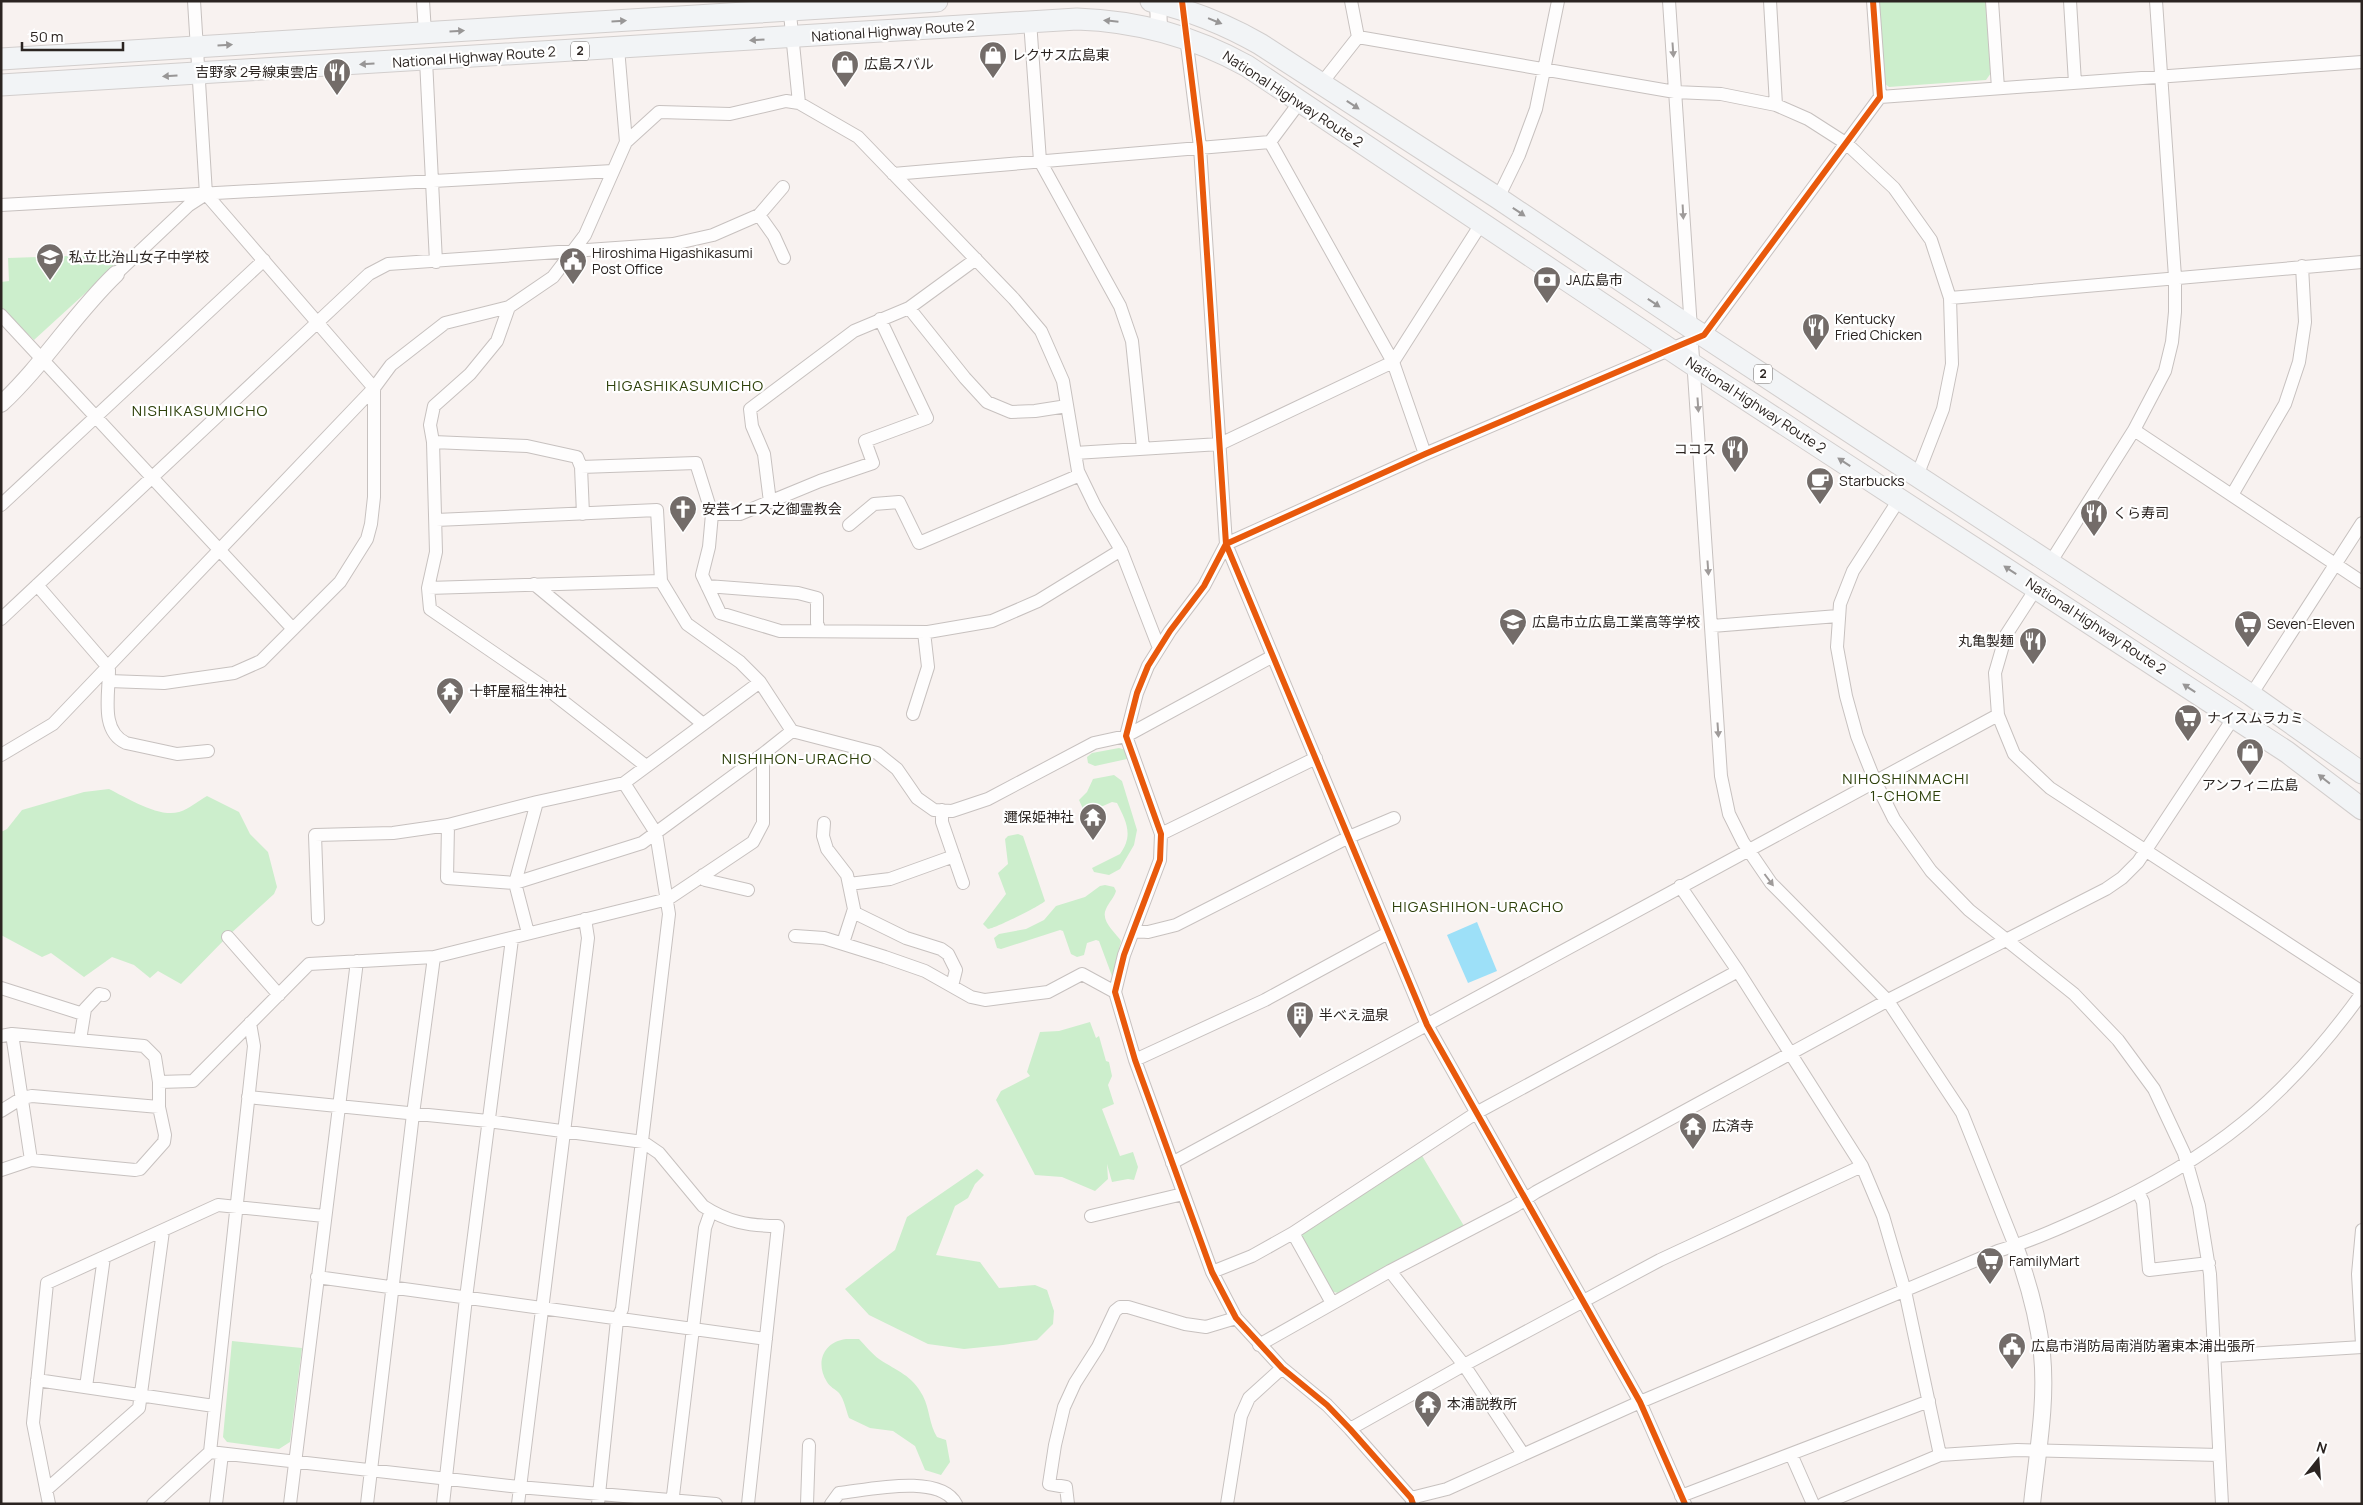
<svg xmlns="http://www.w3.org/2000/svg" width="2363" height="1505" viewBox="0 0 2363 1505" font-family="Manrope,'Noto Sans JP',sans-serif">
	<rect width="100%" height="100%" fill="#f8f2f0"/>
	<path fill="#cec" d="M 1879,1 L 1986,1 L 1991,73 L 1986,80 L 1889,87 L 1884,83 Z
		M 128,254 L 34,340 L 1,308 L 1,282 L 9,281 L 8,258 Z
		M 1119,748 L 1126,750 L 1129,757 L 1127,759 L 1095,766 L 1088,763 L 1087,757 L 1092,753 Z
		M 1114,775 L 1122,781 L 1137,830 L 1134,845 L 1120,869 L 1109,875 L 1094,872 L 1092,868 L 1120,854 C 1134,835 1126,821 1117,803 L 1112,802 L 1087,813 L 1084,811 L 1079,800 L 1087,792 L 1093,779 Z
		M 109,789 C 127,798 159,818 179,812 C 189,809 198,801 207,796 L 239,812 L 250,834 L 268,852 L 277,887 L 274,894 L 229,935 L 181,984 L 158,971 L 150,978 L 134,965 L 112,957 L 84,977 L 51,953 L 42,957 L 1,935 L 1,832 L 7,829 L 22,810 L 84,792 Z
		M 1018,834 L 1023,836 L 1045,901 C 1042,905 994,929 988,929 L 983,924 L 1006,894 L 998,873 L 1008,864 L 1005,839 L 1008,836 Z
		M 1105,885 L 1114,887 L 1116,891 C 1114,898 1109,902 1106,909 C 1100,921 1116,933 1121,941 L 1112,976 L 1099,941 L 1096,940 L 1087,943 L 1084,955 L 1077,957 L 1071,954 L 1063,931 L 1060,930 L 1001,949 L 997,948 L 994,938 L 999,934 L 1026,929 L 1044,920 L 1056,906 L 1085,897 L 1100,886 Z
		M 1090,1022 L 1096,1038 L 1099,1036 L 1106,1061 L 1109,1062 L 1112,1076 L 1108,1085 L 1114,1104 L 1102,1109 L 1120,1156 L 1133,1152 L 1138,1167 L 1134,1180 L 1128,1179 L 1112,1182 L 1107,1164 L 1108,1179 L 1095,1191 L 1062,1177 L 1035,1175 L 996,1100 L 1001,1091 L 1030,1076 L 1027,1072 L 1040,1032 L 1059,1031 Z
		M 1421,1154 L 1464,1226 L 1338,1293 L 1330,1291 L 1301,1238 L 1302,1231 Z
		M 977,1169 L 984,1175 L 975,1184 L 968,1198 L 955,1206 L 936,1255 L 980,1262 L 999,1288 L 1035,1285 L 1047,1290 L 1054,1311 L 1053,1324 L 1037,1340 L 1003,1345 L 964,1349 L 928,1344 L 869,1315 L 845,1289 L 895,1250 L 907,1217 Z
		M 846,1339 L 859,1339 C 865,1345 872,1354 879,1359 C 897,1371 912,1375 923,1396 C 930,1410 929,1424 937,1437 L 946,1440 L 950,1462 L 941,1475 L 925,1470 L 915,1446 L 893,1431 L 870,1428 L 849,1418 C 846,1410 844,1399 839,1393 C 835,1389 830,1387 827,1382 C 815,1363 823,1342 846,1339 Z
		M 232,1341 L 302,1348 L 290,1442 L 279,1449 L 227,1442 L 223,1437 Z"/>
	<path fill="#9de0f8" d="M 1477,922 L 1497,971 L 1468,983 L 1447,935 Z"/>
	<g fill="none" stroke-linecap="round" stroke-linejoin="round">
		<g stroke="#c7c1bf" stroke-width="14">
			<path id="minor" d="M 423,1 L 425,33
				M 1351,1 L 1358,37
				M 1669,1 L 1721,776 L 1729,814 L 1743,842 L 1771,883 L 1888,1001 L 1962,1113 L 2015,1246
				M 1770,1 L 1776,105
				M 1992,1 L 1998,88
				M 2070,1 L 2075,83
				M 789,4 L 799,103
				M 1030,21 L 1040,161 L 1120,306 L 1132,341 L 1143,448
				M 1186,37 L 1200,147 L 1226,544 L 1427,1025 L 1640,1402 L 1685,1504
				M 426,60 L 436,262
				M 1321,84 L 1358,37 L 1675,92 L 1721,94 L 1776,105 L 1808,119 L 1847,144 L 1894,188 L 1931,240 L 1950,298 L 1952,364 L 1943,409 L 1917,476
				M 1880,97 L 2362,62
				M 626,142 L 659,112 L 730,114 L 786,101 L 799,103 L 858,137 L 1014,299 L 1041,331 L 1063,381 L 1078,471 L 1095,506 L 1121,550 L 1159,648
				M 1270,142 L 1393,362 L 1425,454
				M 893,174 L 1270,142 L 1299,103
				M 1498,198 L 1519,155 L 1536,109 L 1558,1
				M 1,205 L 613,171
				M 759,215 L 774,236 L 784,258
				M 116,274 L 189,205 L 206,194
				M 1950,298 L 2362,262
				M 509,307 L 497,341 L 470,374 L 434,406 L 430,425 L 433,442 L 436,552 L 428,588 L 430,609 L 551,692 L 646,766
				M 909,308 L 965,378 L 987,402 L 1011,412 L 1035,411 L 1067,406
				M 1,315 L 293,629
				M 2134,430 L 2362,582
				M 433,442 L 527,446 L 577,457 L 581,467 L 583,514
				M 1075,453 L 1220,444 L 1393,362 L 1481,224
				M 581,467 L 696,463 L 712,514 L 709,547 L 702,575 L 720,613 L 780,631 L 928,632 L 992,621 L 1038,601 L 1121,550
				M 2232,495 L 2285,404 L 2299,362 L 2305,322 L 2302,266
				M 1900,498 L 1853,571 L 1840,604 L 1837,647 L 1846,696 L 1857,736 L 1875,781 L 1894,819 L 1931,871 L 1969,910 L 2074,994 L 2118,1040 L 2154,1089 L 2184,1153 L 2199,1206 L 2210,1274 L 2222,1504
				M 770,502 L 764,454 L 752,426 L 750,409 L 854,331 L 909,308 L 976,259
				M 1,505 L 264,260
				M 712,514 L 740,514 L 820,481 L 873,463 L 865,441 L 927,418 L 880,319
				M 436,520 L 657,510 L 661,581 L 687,624 L 740,662 L 760,682 L 792,731
				M 849,525 L 874,504 L 899,502 L 919,543 L 1080,475
				M 2050,563 L 2134,430 L 2165,371 L 2172,342 L 2175,312 L 2175,277 L 2156,1
				M 534,584 L 703,724
				M 37,585 L 107,666 L 109,670 C 109,695 100,731 126,743 L 177,754 L 208,751
				M 707,586 L 798,593 L 817,598 L 817,623 L 820,631
				M 2037,587 L 2006,635 L 1995,673 L 1998,715 L 2014,754 L 2050,788 L 2362,992
				M 428,588 L 661,581
				M 1,619 L 369,274 L 388,264 L 673,244 L 713,235 L 759,215 L 783,187
				M 1712,626 L 1838,616
				M 109,681 L 164,683 L 234,673 L 261,661 L 340,582 L 367,539 L 371,524 L 374,497 L 374,388 L 206,194 L 194,1
				M 2251,695 L 2362,523
				M 913,714 L 928,667 L 924,632
				M 1,755 L 53,724 L 374,388 L 391,365 L 445,323 L 509,307 L 553,277 L 585,235 L 626,142 L 618,48
				M 942,810 L 942,822 L 963,883
				M 824,823 L 823,836 L 827,849 L 847,875 L 854,909 L 843,943
				M 448,825 L 447,878 L 515,883 L 642,843 L 763,754
				M 1161,834 L 1316,758
				M 703,875 L 705,880 L 748,890
				M 849,884 L 890,879 L 954,856
				M 1680,886 L 1738,971 L 1862,1166 L 1883,1216 L 1905,1291 L 1940,1455
				M 853,912 L 906,938 L 941,949 L 948,954 L 956,970 L 952,986
				M 318,919 L 315,835 L 393,833 L 448,825 L 537,802
				M 1134,931 L 1148,932 L 1176,925 L 1349,837 L 1394,818
				M 528,933 L 515,883 L 537,802 L 624,783 L 760,682
				M 795,936 L 824,938 L 885,957 L 925,971 L 971,997 L 985,1000 L 1048,992 L 1082,974 L 1115,992
				M 228,937 L 279,995
				M 1,988 L 83,1014
				M 12,1034 L 31,1160
				M 1,1036 L 12,1034 L 144,1046 L 155,1057 L 159,1082 L 159,1107 L 165,1135 L 164,1142 L 140,1169 L 135,1170 L 31,1160 L 1,1170
				M 80,1040 L 85,1009 L 99,994 L 104,995
				M 1135,1060 L 1265,1000 L 1388,933
				M 159,1082 L 193,1081 L 309,964 L 434,957 L 668,899 L 753,842 L 763,823 L 763,754 L 792,731 L 877,753 L 897,769 L 917,798 L 934,810 L 952,811 L 988,799 L 1094,743 L 1126,736 L 1273,656
				M 248,1097 L 488,1121 L 643,1142 L 659,1153 L 703,1206 C 727,1222 749,1226 778,1226 L 748,1504
				M 1,1111 L 22,1098 L 32,1096 L 159,1107
				M 1172,1163 L 1998,715
				M 2138,1192 L 2143,1202 L 2149,1270 L 2209,1263
				M 1091,1216 L 1183,1194
				M 2362,1230 L 2358,1274 L 2362,1344
				M 1293,1233 L 1332,1303
				M 1390,1271 L 1464,1365 L 1523,1454
				M 1212,1272 L 1252,1256 L 1293,1233 L 1476,1113 L 1738,971
				M 317,1277 L 766,1339
				M 1259,1345 L 1390,1271 L 1515,1206 L 1536,1192 L 1894,997 L 2106,889 L 2122,878 L 2138,862 L 2234,717
				M 2215,1356 L 2362,1347
				M 37,1380 L 214,1406
				M 86,1387 L 104,1257
				M 1350,1429 L 1464,1365 L 1660,1260 L 1862,1166
				M 210,1452 L 519,1487 L 716,1504
				M 1791,1454 L 1813,1504
				M 46,1490 L 139,1408 L 163,1231
				M 1681,1496 L 1929,1401
				M 1411,1498 L 1447,1489 L 1640,1402 L 1998,1251 C 2031,1241 2062,1227 2093,1213 C 2213,1158 2285,1100 2362,993
				M 49,1504 L 33,1423 L 47,1283 L 218,1205 L 324,1216
				M 153,1504 L 210,1452 L 254,1046 L 250,1023
				M 216,1504 L 222,1454
				M 290,1504 L 357,961
				M 367,1504 L 413,1114 L 434,957
				M 443,1504 L 466,1298 L 512,939
				M 518,1504 L 588,938 L 585,919
				M 598,1504 L 617,1320 L 622,1309 L 669,914 L 656,833 L 624,783
				M 672,1504 L 705,1228 L 711,1211
				M 807,1504 L 809,1445
				M 831,1504 L 839,1493 C 868,1490 940,1473 956,1504
				M 1068,1504 L 1066,1487 L 1049,1484 L 1055,1445 L 1064,1407 L 1075,1383 L 1098,1347 L 1115,1311 L 1120,1307 L 1128,1307 L 1185,1324 L 1206,1327 L 1236,1318
				M 1227,1504 L 1241,1416 L 1249,1398 L 1282,1368
				M 1413,1504 L 1411,1498 L 1350,1429 L 1327,1405 L 1282,1368 L 1236,1318 L 1212,1272 L 1135,1060 L 1115,992 L 1124,955 L 1160,860 L 1161,834 L 1126,736 L 1137,693 L 1148,666 L 1170,631 L 1204,586 L 1226,544 L 1425,454 L 1704,335 L 1880,97 L 1873,1
				M 1823,1504 L 1940,1455 L 2017,1450 L 2219,1455"/>
		</g>
		<g stroke="#c7c1bf" stroke-width="18">
			<path id="tertiary" d="M 1158,1 L 1159,29
				M 1,404 C 44,364 74,314 116,274
				M 2015,1246 C 2028,1281 2038,1316 2042,1354 C 2047,1403 2037,1455 2032,1504"/>
		</g>
		<g stroke="#d2cecd" stroke-width="23">
			<path id="trunk" d="M 1151,1 C 1190,10 1225,24 1260,44 L 1498,198 L 1690,327 L 2251,695 L 2362,773
				M 1,59 L 937,1
				M 1,85 L 1077,19 C 1138,21 1193,36 1247,66 L 1695,366 L 2287,752 L 2362,809"/>
		</g>
		<use href="#minor" stroke="#fefdfd" stroke-width="12"/>
		<use href="#tertiary" stroke="#fefdfd" stroke-width="16"/>
		<use href="#trunk" stroke="#f2f4f6" stroke-width="21"/>
		<g stroke="#fff" stroke-width="9">
			<path id="cycleway" d="M 1182,1 L 1200,147 L 1226,544 L 1427,1025 L 1640,1402 L 1685,1504
				M 1413,1504 L 1411,1498 L 1350,1429 L 1327,1405 L 1282,1368 L 1236,1318 L 1212,1272 L 1135,1060 L 1115,992 L 1124,955 L 1160,860 L 1161,834 L 1126,736 L 1137,693 L 1148,666 L 1170,631 L 1204,586 L 1226,544 L 1425,454 L 1704,335 L 1880,97 L 1873,1"/>
		</g>
		<use href="#cycleway" stroke="#e8590c" stroke-width="6"/>
	</g>
	<defs><path id="oneway-solid" d="M-6-.8H1V-3.2L6.5 0L1 3.2V.8H-6Z" transform="scale(1.25)"/></defs>
	<g fill="#989696">
		<use href="#oneway-solid" transform="translate(619 21) rotate(-3)"/>
		<use href="#oneway-solid" transform="translate(1111 21) rotate(-174)"/>
		<use href="#oneway-solid" transform="translate(1215 21) rotate(22)"/>
		<use href="#oneway-solid" transform="translate(457 31) rotate(-3)"/>
		<use href="#oneway-solid" transform="translate(757 40) rotate(176)"/>
		<use href="#oneway-solid" transform="translate(225 45) rotate(-4)"/>
		<use href="#oneway-solid" transform="translate(367 64) rotate(176)"/>
		<use href="#oneway-solid" transform="translate(170 76) rotate(177)"/>
		<use href="#oneway-solid" transform="translate(1353 105) rotate(33)"/>
		<use href="#oneway-solid" transform="translate(1519 212) rotate(34)"/>
		<use href="#oneway-solid" transform="translate(1654 303) rotate(34)"/>
		<use href="#oneway-solid" transform="translate(1844 462) rotate(-147)"/>
		<use href="#oneway-solid" transform="translate(2010 570) rotate(-147)"/>
		<use href="#oneway-solid" transform="translate(2189 688) rotate(-147)"/>
		<use href="#oneway-solid" transform="translate(2324 779) rotate(-142)"/>
	</g>
	<g fill="#9f9b9a">
		<use href="#oneway-solid" transform="translate(1673 50) rotate(86)"/>
		<use href="#oneway-solid" transform="translate(1683 212) rotate(87)"/>
		<use href="#oneway-solid" transform="translate(1698 405) rotate(86)"/>
		<use href="#oneway-solid" transform="translate(1708 568) rotate(86)"/>
		<use href="#oneway-solid" transform="translate(1718 730) rotate(86)"/>
		<use href="#oneway-solid" transform="translate(1769 880) rotate(53)"/>
	</g>
	<defs>
		<g id="shop-pin" transform="scale(1.4375)"><path d="M0 17L-7.5 6A9.5 9.5 0 1 1 7.5 6Z" fill="#736c69" stroke="#fff"/><path d="M-5-2.5h2.3a2.7 3.5 0 0 1 5.4 0H5L5.5 6h-11ZM-1.5-2.5h3a1.5 2.3 0 0 0-3 0Z" fill="#fff"/></g>
		<g id="restaurant-pin" transform="scale(1.4375)"><path d="M0 17L-7.5 6A9.5 9.5 0 1 1 7.5 6Z" fill="#736c69" stroke="#fff"/><path d="M-5-6h1v4h1v-4h1v4h1v-4h1v5L-1.5 .5V6h-2V.5L-5-1ZM5-6V6H3V1.5H1.5Q1.5-4 5-6Z" fill="#fff"/></g>
		<g id="school-pin" transform="scale(1.4375)"><path d="M0 17L-7.5 6A9.5 9.5 0 1 1 7.5 6Z" fill="#736c69" stroke="#fff"/><path d="M0-5L7-2L0 1L-7-2ZM-4 1L0 2.5L4 1V4Q0 6-4 4Z" fill="#fff"/></g>
		<g id="civic-pin" transform="scale(1.4375)"><path d="M0 17L-7.5 6A9.5 9.5 0 1 1 7.5 6Z" fill="#736c69" stroke="#fff"/><path d="M-.6-6.5H3V-4.5H.6V-3L4-1V1h2V6H-6V1h2V-1L-.6-3ZM-1.2 2.5V6h2.4V2.5Z" fill="#fff"/></g>
		<g id="bank-pin" transform="scale(1.4375)"><path d="M0 17L-7.5 6A9.5 9.5 0 1 1 7.5 6Z" fill="#736c69" stroke="#fff"/><path d="M-6-4H6V4H-6ZM0-2.3a2.3 2.3 0 1 0 0 4.6a2.3 2.3 0 1 0 0-4.6Z" fill="#fff"/></g>
		<g id="cafe-pin" transform="scale(1.4375)"><path d="M0 17L-7.5 6A9.5 9.5 0 1 1 7.5 6Z" fill="#736c69" stroke="#fff"/><path d="M-5.5-4.5H6V0H3Q3 3.5 0 3.5H-2.5Q-5.5 3.5-5.5 0ZM3-3.2v2h1.7v-2ZM-6 4.5H4V6H-6Z" fill="#fff"/></g>
		<g id="church-pin" transform="scale(1.4375)"><path d="M0 17L-7.5 6A9.5 9.5 0 1 1 7.5 6Z" fill="#736c69" stroke="#fff"/><path d="M-1.2-6h2.4v3.5h3.3v2.4h-3.3V6h-2.4V-.1h-3.3v-2.4h3.3Z" fill="#fff"/></g>
		<g id="supermarket-pin" transform="scale(1.4375)"><path d="M0 17L-7.5 6A9.5 9.5 0 1 1 7.5 6Z" fill="#736c69" stroke="#fff"/><path d="M-6-5.5h2.5l.6 2H6L4.5 2H-2.5L-4.4-4H-6ZM-1.5 3.2a1.3 1.3 0 1 0 .1 0ZM3 3.2a1.3 1.3 0 1 0 .1 0Z" fill="#fff"/></g>
		<g id="temple-pin" transform="scale(1.4375)"><path d="M0 17L-7.5 6A9.5 9.5 0 1 1 7.5 6Z" fill="#736c69" stroke="#fff"/><path d="M0-6L5-2H3V0L6.5 2.5H4V6H1.5V3h-3V6H-4V2.5H-6.5L-3 0V-2H-5Z" fill="#fff"/></g>
		<g id="building-pin" transform="scale(1.4375)"><path d="M0 17L-7.5 6A9.5 9.5 0 1 1 7.5 6Z" fill="#736c69" stroke="#fff"/><path d="M-4-6H4V6H1V3H-1V6H-4ZM-2.5-4.3h1.7v1.8h-1.7ZM.8-4.3h1.7v1.8H.8ZM-2.5-1h1.7V.8h-1.7ZM.8-1h1.7V.8H.8Z" fill="#fff"/></g>
	</defs>
	<g fill-rule="evenodd">
		<use href="#shop-pin" x="993" y="55"/>
		<use href="#shop-pin" x="845" y="64"/>
		<use href="#restaurant-pin" x="337" y="72"/>
		<use href="#school-pin" x="50" y="257"/>
		<use href="#civic-pin" x="573" y="261"/>
		<use href="#bank-pin" x="1547" y="280"/>
		<use href="#restaurant-pin" x="1816" y="327"/>
		<use href="#restaurant-pin" x="1735" y="449"/>
		<use href="#cafe-pin" x="1820" y="481"/>
		<use href="#church-pin" x="683" y="509"/>
		<use href="#restaurant-pin" x="2094" y="513"/>
		<use href="#school-pin" x="1513" y="622"/>
		<use href="#supermarket-pin" x="2248" y="624"/>
		<use href="#restaurant-pin" x="2033" y="641"/>
		<use href="#temple-pin" x="450" y="691"/>
		<use href="#supermarket-pin" x="2188" y="718"/>
		<use href="#shop-pin" x="2250" y="752"/>
		<use href="#temple-pin" x="1093" y="817"/>
		<use href="#building-pin" x="1300" y="1015"/>
		<use href="#temple-pin" x="1693" y="1126"/>
		<use href="#supermarket-pin" x="1990" y="1261"/>
		<use href="#civic-pin" x="2012" y="1346"/>
		<use href="#temple-pin" x="1428" y="1404"/>
	</g>
	<g text-anchor="middle" stroke-width="4.5" stroke-linejoin="round" paint-order="stroke">
		<g fill="#fff" stroke="#6b6664" stroke-width="1">
			<rect x="571" y="41.5" width="18" height="19" rx="4"/>
			<rect x="1754" y="364.5" width="18" height="19" rx="4"/>
		</g>
		<g font-size="12" font-weight="bold" fill="#2b2421">
			<text x="580" y="55">2</text>
			<text x="1763" y="378">2</text>
		</g>
		<g font-size="14" fill="#2b2421" stroke="#fff">
			<text transform="translate(893 31) rotate(-4)" y="5">National Highway Route 2</text>
			<text transform="translate(474 57) rotate(-4)" y="5">National Highway Route 2</text>
			<text transform="translate(1293 99) rotate(33)" y="5">National Highway Route 2</text>
			<text transform="translate(1756 405) rotate(33)" y="5">National Highway Route 2</text>
			<text transform="translate(2096 626) rotate(33)" y="5">National Highway Route 2</text>
		</g>
		<g font-size="14" fill="#2b2421" stroke="#fff" text-anchor="start">
			<text x="1012" y="60">レクサス広島東</text>
			<text x="864" y="69">広島スバル</text>
			<text x="318" y="77" text-anchor="end">吉野家 2号線東雲店</text>
			<text x="592" y="258">Hiroshima Higashikasumi<tspan x="592" dy="16">Post Office</tspan></text>
			<text x="69" y="262">私立比治山女子中学校</text>
			<text x="1566" y="285">JA広島市</text>
			<text x="1835" y="324">Kentucky<tspan x="1835" dy="16">Fried Chicken</tspan></text>
			<text x="1716" y="454" text-anchor="end">ココス</text>
			<text x="1839" y="486">Starbucks</text>
			<text x="702" y="514">安芸イエス之御霊教会</text>
			<text x="2113" y="518">くら寿司</text>
			<text x="1532" y="627">広島市立広島工業高等学校</text>
			<text x="2267" y="629">Seven-Eleven</text>
			<text x="2014" y="646" text-anchor="end">丸亀製麺</text>
			<text x="469" y="696">十軒屋稲生神社</text>
			<text x="2207" y="723">ナイスムラカミ</text>
			<text x="2250" y="790" text-anchor="middle">アンフィニ広島</text>
			<text x="1074" y="822" text-anchor="end">邇保姫神社</text>
			<text x="1319" y="1020">半べえ温泉</text>
			<text x="1712" y="1131">広済寺</text>
			<text x="2009" y="1266">FamilyMart</text>
			<text x="2031" y="1351">広島市消防局南消防署東本浦出張所</text>
			<text x="1447" y="1409">本浦説教所</text>
		</g>
		<g font-size="15" letter-spacing="1" fill="#2d400a" stroke="#fff">
			<text x="685" y="391">HIGASHIKASUMICHO</text>
			<text x="200" y="416">NISHIKASUMICHO</text>
			<text x="797" y="764">NISHIHON-URACHO</text>
			<text x="1906" y="784">NIHOSHINMACHI<tspan x="1906" dy="17">1-CHOME</tspan></text>
			<text x="1478" y="912">HIGASHIHON-URACHO</text>
		</g>
	</g>
	<rect width="2363" height="1505" fill="none" stroke="#2b2421" stroke-width="5"/>
	<g transform="translate(2318 1460) rotate(17)" stroke="#ffffff" stroke-width="4" paint-order="stroke">
	<path d="M0-4L9 19L0 12L-9 19Z" fill="#2b2421"/>
	<text y="-8" font-size="14" font-weight="bold" text-anchor="middle" fill="#2b2421">N</text>
	</g>
	<path d="M22 42v8h101v-8" fill="none" stroke="#2b2421" stroke-width="2.5"/>
	<text x="30" y="42" font-size="15" fill="#2b2421" stroke="#ffffff" stroke-width="4" paint-order="stroke">50 m</text>
</svg>
